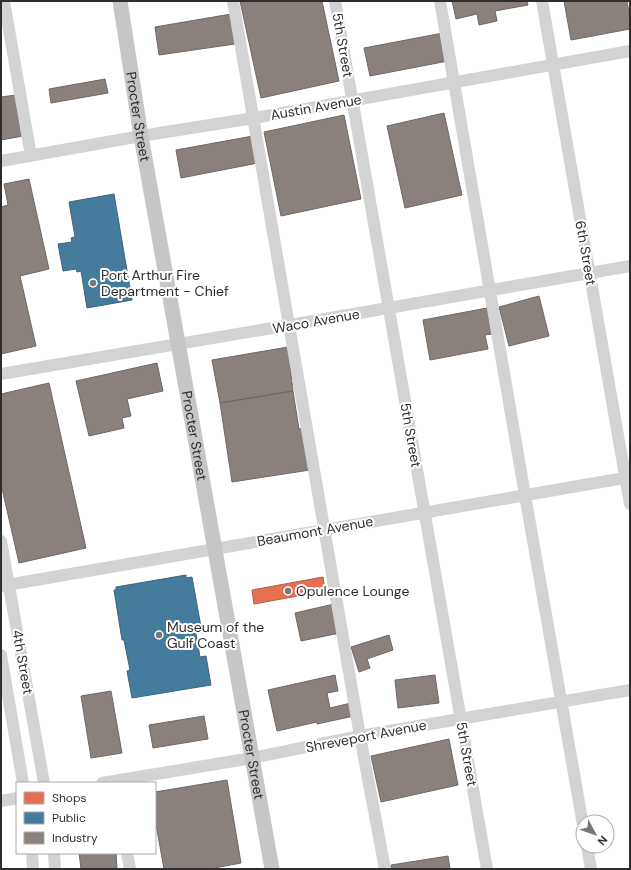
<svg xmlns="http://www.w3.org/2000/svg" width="631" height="870" viewBox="0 0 631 870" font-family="'DM Sans',sans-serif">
	<rect width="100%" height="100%" fill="#fff"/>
	<path fill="#e76f51" stroke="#b05c46" d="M 323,577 L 325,591 L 254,604 L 252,590 Z"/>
	<path fill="#457b9d" stroke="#3e647c" d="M 114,194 L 132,300 L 87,308 L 81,271 L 77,272 L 76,269 L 63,271 L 58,244 L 72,242 L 71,238 L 75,237 L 69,202 Z
		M 186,575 L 186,578 L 192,577 L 201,627 L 195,628 L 200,657 L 206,656 L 211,685 L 132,698 L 127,671 L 130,670 L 124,640 L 122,640 L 114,590 L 116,590 L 116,587 Z"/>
	<path fill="#8a817c" stroke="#6e6865" d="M 240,1 L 322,1 L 339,81 L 261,98 Z
		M 452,1 L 527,1 L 528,5 L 495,11 L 497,21 L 479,25 L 477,14 L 456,19 Z
		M 564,1 L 627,1 L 630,19 L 630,29 L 571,40 Z
		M 231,14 L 235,44 L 159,55 L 155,27 Z
		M 443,33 L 448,61 L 370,76 L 364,48 Z
		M 105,79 L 108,93 L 51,103 L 49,89 Z
		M 16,95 L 23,136 L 1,140 L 1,97 Z
		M 444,113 L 462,195 L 405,208 L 387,126 Z
		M 344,115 L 361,199 L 281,216 L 264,132 Z
		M 253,136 L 258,163 L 181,178 L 176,150 Z
		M 29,179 L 49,269 L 20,276 L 36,346 L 1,354 L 1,207 L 8,205 L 4,184 Z
		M 539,296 L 549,336 L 509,346 L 499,307 Z
		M 487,308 L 492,334 L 485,335 L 488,349 L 430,360 L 423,320 Z
		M 288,347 L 293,391 L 220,403 L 212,360 Z
		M 157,363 L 163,391 L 127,399 L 131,416 L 122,418 L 124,428 L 89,436 L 76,381 Z
		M 49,383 L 86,548 L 19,563 L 1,484 L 1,394 Z
		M 293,391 L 299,429 L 303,428 L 310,470 L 232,482 L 220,403 Z
		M 334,604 L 340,633 L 301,641 L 295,613 Z
		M 389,635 L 393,650 L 367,659 L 370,668 L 359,672 L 351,647 Z
		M 335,675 L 338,691 L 327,693 L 330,708 L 351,703 L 354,716 L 317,724 L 317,722 L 277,731 L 268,690 Z
		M 435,675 L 439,703 L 398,708 L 395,680 Z
		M 111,691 L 122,753 L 91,758 L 81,696 Z
		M 204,716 L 208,739 L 153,748 L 149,725 Z
		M 449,739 L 458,785 L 381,802 L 371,756 Z
		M 227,780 L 241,863 L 209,869 L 164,869 L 155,819 L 155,792 Z
		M 79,853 L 116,853 L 117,869 L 81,869 Z
		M 448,856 L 450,869 L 391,869 L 391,865 Z"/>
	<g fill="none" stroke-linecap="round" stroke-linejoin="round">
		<path stroke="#d3d3d3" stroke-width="12" d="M 4,1 L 31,156
			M 233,1 L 360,736 L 385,869
			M 335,1 L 487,869
			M 440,1 L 525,495 L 583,825
			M 542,1 L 630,504
			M 1,161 L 141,136 L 254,118 L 630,51
			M 1,374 L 290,325 L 630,266
			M 1,541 L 44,783
			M 1,586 L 630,477
			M 1,655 L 23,783
			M 102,783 L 252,758 L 360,736 L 630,690
			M 1,801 L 17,798
			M 587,846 L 591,869
			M 32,853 L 33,869
			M 54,853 L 55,869
			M 127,853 L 130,869"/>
		<path stroke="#c6c6c6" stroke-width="15" id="s1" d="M 120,1 L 141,136 L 272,869"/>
	</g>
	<g fill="#777" stroke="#fff" stroke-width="1.5">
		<circle cx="93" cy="283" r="4"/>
		<circle cx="288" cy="591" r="4"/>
		<circle cx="159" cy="635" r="4"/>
	</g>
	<g text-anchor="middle" stroke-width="4" stroke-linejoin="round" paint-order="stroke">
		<g font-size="14" fill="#2e2e2e" stroke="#fff">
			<text transform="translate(343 45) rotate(80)" y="5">5th Street</text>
			<text transform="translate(316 107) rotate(-10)" y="5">Austin Avenue</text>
			<text dy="5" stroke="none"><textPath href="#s1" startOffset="117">Procter Street</textPath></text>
			<text transform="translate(586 253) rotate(80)" y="5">6th Street</text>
			<text transform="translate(316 321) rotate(-10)" y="5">Waco Avenue</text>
			<text dy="5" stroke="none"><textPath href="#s1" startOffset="441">Procter Street</textPath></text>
			<text transform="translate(411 435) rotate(80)" y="5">5th Street</text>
			<text transform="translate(315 531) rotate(-10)" y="5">Beaumont Avenue</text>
			<text transform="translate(23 662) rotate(80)" y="5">4th Street</text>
			<text transform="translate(366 736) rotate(-11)" y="5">Shreveport Avenue</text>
			<text dy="5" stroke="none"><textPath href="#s1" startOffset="765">Procter Street</textPath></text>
			<text transform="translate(467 754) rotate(80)" y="5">5th Street</text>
		</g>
		<g font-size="14" fill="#2e2e2e" stroke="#fff" text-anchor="start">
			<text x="101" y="280">Port Arthur Fire<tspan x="101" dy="16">Department - Chief</tspan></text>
			<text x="296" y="596">Opulence Lounge</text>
			<text x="167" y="632">Museum of the<tspan x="167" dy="16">Gulf Coast</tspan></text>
		</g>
	</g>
	<rect width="631" height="870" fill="none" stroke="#2e2e2e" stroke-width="4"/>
	<rect x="16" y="782" width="140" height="72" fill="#ffffff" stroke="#ababab"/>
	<rect x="24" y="792" width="20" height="12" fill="#e76f51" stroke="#ababab"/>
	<text x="52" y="802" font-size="12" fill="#2e2e2e">Shops</text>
	<rect x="24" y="812" width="20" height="12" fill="#457b9d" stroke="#ababab"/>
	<text x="52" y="822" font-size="12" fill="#2e2e2e">Public</text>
	<rect x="24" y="832" width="20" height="12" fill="#8a817c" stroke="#ababab"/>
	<text x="52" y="842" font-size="12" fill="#2e2e2e">Industry</text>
	<g transform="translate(595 834) rotate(131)"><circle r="19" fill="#ffffff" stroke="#ababab"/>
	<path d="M0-3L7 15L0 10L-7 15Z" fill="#777777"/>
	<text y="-6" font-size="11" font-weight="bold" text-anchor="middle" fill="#2e2e2e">N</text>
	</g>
</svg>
